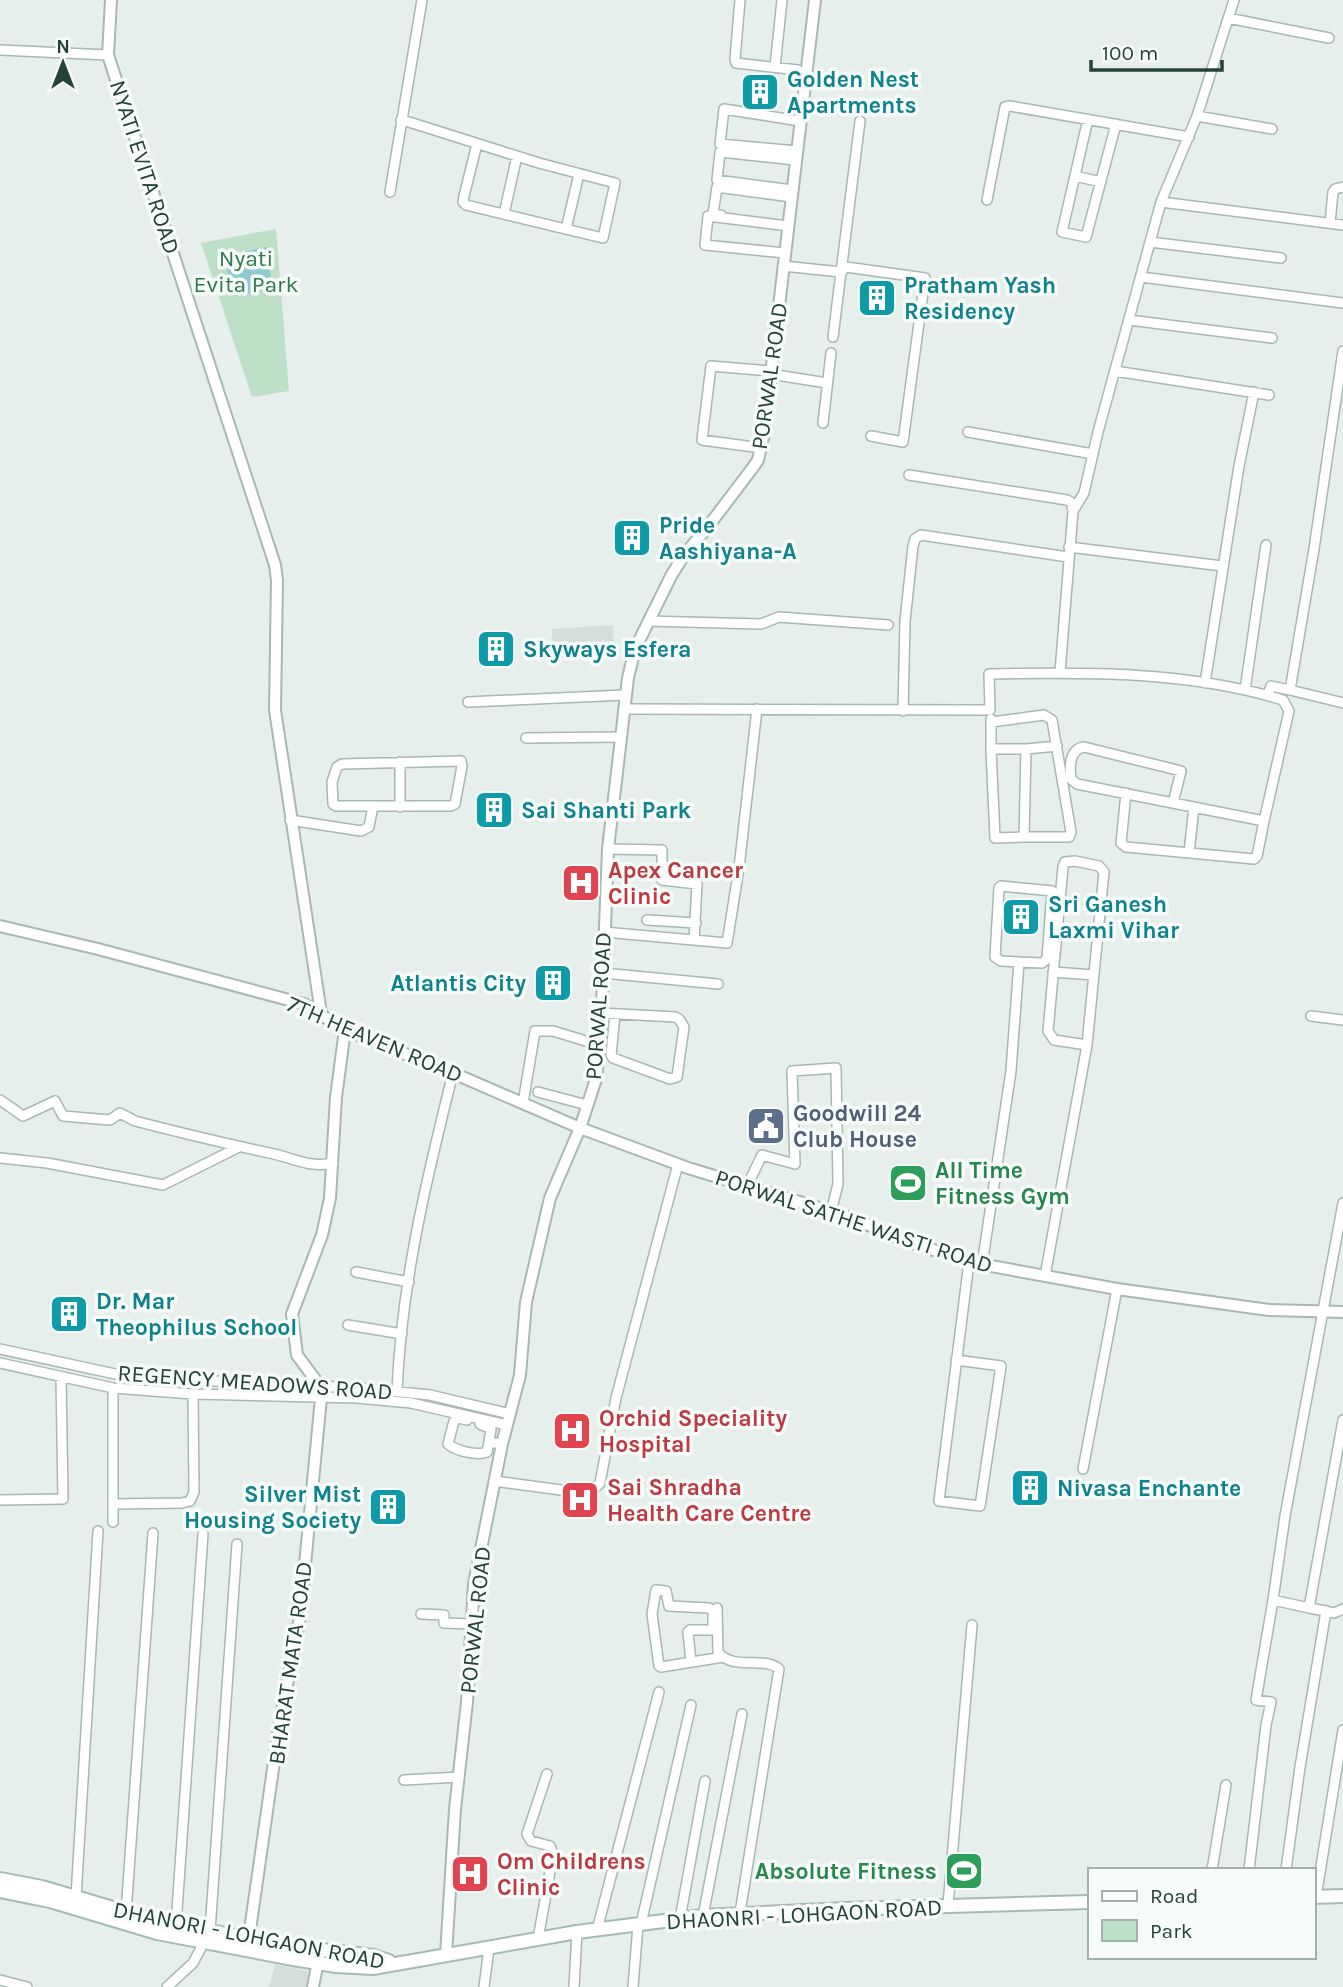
<svg xmlns="http://www.w3.org/2000/svg" width="1343" height="1987" viewBox="0 0 1343 1987" font-family="Karla,sans-serif">
	<rect width="100%" height="100%" fill="#e6efeb"/>
	<path fill="#d4dfda" d="M 613,625 L 614,654 L 553,658 L 552,629 Z
		M 275,1964 L 312,1972 L 307,1987 L 269,1987 Z"/>
	<path fill="#bfe0c8" d="M 276,229 L 289,391 L 252,397 L 201,243 Z"/>
	<path fill="#8ec9d4" d="M 267,247 L 272,289 L 236,296 L 228,277 L 226,255 Z"/>
	<g fill="none" stroke-linecap="round" stroke-linejoin="round">
		<g stroke="#a8b8b2" stroke-width="12">
			<path id="minor" d="M 740,0 L 735,59 L 736,63 L 798,70
				M 1228,18 L 1329,38
				M 0,50 L 108,55
				M 775,67 L 782,0
				M 1197,116 L 1272,129
				M 1088,119 L 1062,232 L 1086,237 L 1116,124
				M 401,120 L 409,122 L 539,163 L 615,183 L 603,238 L 466,205 L 463,202 L 464,196 L 477,144
				M 797,151 L 720,144 L 724,109 L 800,121
				M 1075,176 L 1101,182
				M 792,190 L 717,180 L 720,152 L 796,160
				M 390,192 L 422,0
				M 987,200 L 1005,107 L 1010,106 L 1189,137
				M 1161,202 L 1343,225
				M 504,214 L 517,156
				M 721,215 L 713,214 L 717,187 L 791,197
				M 1330,223 L 1333,192 L 1335,189 L 1343,187
				M 566,229 L 579,174
				M 1150,242 L 1281,258
				M 785,253 L 705,245 L 708,216 L 788,226
				M 783,266 L 841,272 L 860,121
				M 1141,277 L 1343,303
				M 1129,320 L 1272,338
				M 833,337 L 841,272 L 846,267 L 925,278 L 903,442 L 871,436
				M 1343,351 L 1314,549 L 1290,690 L 1343,703
				M 1115,371 L 1269,395
				M 770,374 L 827,383
				M 823,423 L 831,353
				M 968,432 L 1093,454
				M 761,448 L 702,440 L 711,366 L 770,371
				M 909,475 L 1067,500 L 1071,502 L 1073,511
				M 1069,547 L 1222,566
				M 648,621 L 761,624 L 779,617 L 888,625
				M 1060,672 L 1073,511 L 1084,493 L 1098,432 L 1161,202 L 1197,116 L 1234,0
				M 1205,683 L 1239,466 L 1254,392
				M 1245,690 L 1266,545
				M 1268,695 L 1271,686 L 1290,690
				M 468,702 L 625,695
				M 624,709 L 990,710 L 989,674 C 1087,672 1188,671 1283,700 L 1289,711 L 1287,720 L 1264,821 L 1173,803 L 1181,771 L 1084,747 C 1070,749 1069,766 1071,779 L 1077,784 L 1173,803
				M 903,711 L 905,621 L 913,546 L 915,539 L 921,535 L 1068,557
				M 991,719 L 991,749 L 1026,749 L 1057,746
				M 992,722 L 1044,715 L 1052,720 L 1071,832 L 1069,837 L 1024,837 L 1026,749
				M 526,738 L 620,737
				M 991,749 L 995,838 L 1024,837
				M 1126,793 L 1121,843 L 1126,847 L 1254,859 L 1257,856 L 1264,821
				M 400,807 L 400,762
				M 290,820 L 361,831 L 369,827 L 373,806 L 451,806 L 455,804 L 462,766 L 461,761 L 342,764 L 337,767 L 332,782 L 333,804 L 336,806 L 373,806
				M 608,849 L 662,850 L 662,880 L 697,884 L 694,940
				M 1189,853 L 1194,807
				M 647,920 L 696,923
				M 604,932 L 727,943 L 739,868 L 757,709
				M 1053,972 L 1094,975
				M 603,973 L 718,984
				M 601,1013 L 675,1017 L 679,1019 L 684,1027 L 677,1077 L 670,1079 L 613,1058 L 611,1055 L 615,1014
				M 1311,1016 L 1343,1020
				M 538,1092 L 587,1105
				M 0,1100 L 23,1116 L 55,1101 L 63,1116 L 110,1120 L 120,1113 L 135,1121 C 181,1133 228,1144 274,1154 C 295,1159 311,1168 333,1163
				M 523,1103 L 535,1031 L 553,1031 L 599,1045
				M 0,1158 L 47,1163 L 163,1185 L 239,1147
				M 747,1186 L 762,1155 L 795,1164 L 792,1071 L 836,1068 L 838,1184 L 831,1212
				M 982,1265 L 1011,1071 L 1019,962 L 1001,961 L 995,957 L 999,888 L 1001,886 L 1052,891 L 1047,959 L 1042,963 L 1019,962
				M 356,1272 L 409,1282
				M 1045,1276 L 1087,1045 L 1054,1040 L 1048,1031 L 1063,867 L 1065,862 L 1075,861 L 1099,866 L 1104,872 L 1087,1045
				M 348,1325 L 402,1334
				M 0,1349 L 129,1377 L 360,1388 L 430,1395 L 510,1414
				M 956,1360 L 1001,1366 L 980,1506 L 939,1501 L 969,1262
				M 0,1363 L 113,1388 L 193,1394 L 357,1398 L 411,1403 L 507,1425
				M 113,1388 L 113,1504 L 182,1503 L 190,1501 L 194,1492 L 193,1394
				M 397,1392 C 401,1284 427,1177 453,1073
				M 467,1420 L 458,1418 L 454,1421 L 448,1444 C 456,1451 477,1456 487,1452 L 489,1442 L 502,1444
				M 480,1424 L 491,1429 L 489,1442
				M 1083,1469 L 1117,1289
				M 494,1481 L 583,1493 L 594,1489 L 600,1483 L 616,1398 L 678,1164
				M 0,1500 L 63,1499 L 61,1377
				M 113,1522 L 113,1504
				M 717,1608 L 718,1652 C 734,1672 763,1655 779,1669 L 740,1913
				M 1309,1608 L 1273,1600 L 1285,1516 L 1343,1203
				M 1326,1611 L 1334,1613 L 1343,1609
				M 421,1614 L 444,1615 L 444,1623 L 471,1624
				M 691,1662 L 688,1632 L 690,1630 L 713,1630 L 713,1611 L 709,1608 L 669,1606 L 666,1591 L 656,1590 L 652,1614 L 659,1666 L 661,1667 L 723,1657
				M 404,1780 L 459,1777
				M 1212,1870 L 1226,1785
				M 1249,1870 L 1266,1725 L 1271,1702 L 1256,1700 L 1273,1600
				M 1286,1870 L 1300,1767 L 1326,1611 L 1309,1608 L 1343,1420
				M 76,1897 L 98,1531
				M 1316,1897 L 1343,1730
				M 948,1905 L 972,1625
				M 126,1913 L 153,1533
				M 703,1916 L 742,1714
				M 680,1919 L 705,1781
				M 641,1924 L 691,1705
				M 176,1925 L 203,1534
				M 597,1930 L 659,1692
				M 538,1939 L 553,1855 L 550,1846 L 531,1841 L 527,1834 L 547,1774
				M 0,1980 L 27,1987
				M 167,1987 L 193,1963 L 210,1931 L 237,1544
				M 484,1987 L 489,1948
				M 574,1987 L 577,1932
				M 633,1987 L 638,1925"/>
		</g>
		<g stroke="#a8b8b2" stroke-width="14">
			<path id="tertiary" d="M 111,0 L 108,55 L 275,565 L 277,580 L 275,710 L 321,1013
				M 0,926 L 98,949 L 304,1004 L 345,1030 L 453,1073 L 580,1128 L 688,1168 L 852,1218 L 901,1239 L 969,1262 L 1117,1289 L 1269,1310 L 1343,1312
				M 248,1944 L 279,1727 L 300,1617 L 321,1398 L 320,1386 L 297,1355 L 292,1314 L 322,1235 L 330,1198 L 336,1097 L 345,1030
				M 446,1955 L 455,1809 L 467,1702 L 474,1584 L 502,1444 L 520,1375 L 526,1302 L 550,1198 L 580,1128 L 596,1079 L 601,1032 L 608,849 L 628,678 L 635,649 L 671,576 L 684,555 L 707,528 L 754,466 L 758,460 L 764,434 L 815,0
				M 313,1987 L 320,1951"/>
		</g>
		<g stroke="#a4bbb3" stroke-width="16">
			<path id="secondary" d="M 0,1879 L 42,1887 L 160,1922 L 296,1947 L 374,1956 L 389,1961
				M 0,1891 L 50,1901 L 157,1933 L 293,1959 L 336,1966 L 373,1968 L 577,1932 L 703,1916 L 846,1909 L 1089,1902
				M 1313,1897 L 1343,1896"/>
		</g>
		<use href="#minor" stroke="#fff" stroke-width="9"/>
		<use href="#tertiary" stroke="#fff" stroke-width="10"/>
		<use href="#secondary" stroke="#fff" stroke-width="12"/>
	</g>
	<defs>
		<g id="building-square" transform="scale(2.0125)"><rect x="-9" y="-9" width="18" height="18" rx="4" fill="#0f9aa8" stroke="#f7fbf9"/><path d="M-4-6H4V6H1V3H-1V6H-4ZM-2.5-4.3h1.7v1.8h-1.7ZM.8-4.3h1.7v1.8H.8ZM-2.5-1h1.7V.8h-1.7ZM.8-1h1.7V.8H.8Z" fill="#fff"/></g>
		<g id="hospital-square" transform="scale(2.0125)"><rect x="-9" y="-9" width="18" height="18" rx="4" fill="#e0444e" stroke="#f7fbf9"/><path d="M-5-5h3v3.5h4V-5h3V5h-3V1.5h-4V5h-3Z" fill="#fff"/></g>
		<g id="civic-square" transform="scale(2.0125)"><rect x="-9" y="-9" width="18" height="18" rx="4" fill="#5c6f8a" stroke="#f7fbf9"/><path d="M-.6-6.5H3V-4.5H.6V-3L4-1V1h2V6H-6V1h2V-1L-.6-3ZM-1.2 2.5V6h2.4V2.5Z" fill="#fff"/></g>
		<g id="stadium-square" transform="scale(2.0125)"><rect x="-9" y="-9" width="18" height="18" rx="4" fill="#2e9e5b" stroke="#f7fbf9"/><path d="M0-5a6.5 5 0 1 0 0 10a6.5 5 0 1 0 0-10ZM-3.5-1.8h7v3.6h-7Z" fill="#fff"/></g>
	</defs>
	<g fill-rule="evenodd">
		<use href="#building-square" x="760" y="92"/>
		<use href="#building-square" x="877" y="298"/>
		<use href="#building-square" x="632" y="538"/>
		<use href="#building-square" x="496" y="649"/>
		<use href="#building-square" x="494" y="810"/>
		<use href="#hospital-square" x="581" y="883"/>
		<use href="#building-square" x="1021" y="917"/>
		<use href="#building-square" x="553" y="983"/>
		<use href="#civic-square" x="766" y="1126"/>
		<use href="#stadium-square" x="908" y="1183"/>
		<use href="#building-square" x="69" y="1314"/>
		<use href="#hospital-square" x="572" y="1431"/>
		<use href="#building-square" x="1030" y="1488"/>
		<use href="#hospital-square" x="580" y="1500"/>
		<use href="#building-square" x="388" y="1507"/>
		<use href="#stadium-square" x="964" y="1871"/>
		<use href="#hospital-square" x="470" y="1874"/>
	</g>
	<g text-anchor="middle" stroke-width="7" stroke-linejoin="round" paint-order="stroke">
		<g font-size="23" font-weight="bold" fill="#0d838f" stroke="#f7fbf9" text-anchor="start">
			<text x="787" y="87">Golden Nest<tspan x="787" dy="26">Apartments</tspan></text>
			<text x="904" y="293">Pratham Yash<tspan x="904" dy="26">Residency</tspan></text>
			<text x="659" y="533">Pride<tspan x="659" dy="26">Aashiyana-A</tspan></text>
			<text x="523" y="657">Skyways Esfera</text>
			<text x="521" y="818">Sai Shanti Park</text>
			<text x="1048" y="912">Sri Ganesh<tspan x="1048" dy="26">Laxmi Vihar</tspan></text>
			<text x="526" y="991" text-anchor="end">Atlantis City</text>
			<text x="96" y="1309">Dr. Mar<tspan x="96" dy="26">Theophilus School</tspan></text>
			<text x="1057" y="1496">Nivasa Enchante</text>
			<text x="361" y="1502" text-anchor="end">Silver Mist<tspan x="361" dy="26">Housing Society</tspan></text>
		</g>
		<g font-size="23" fill="#24423a" stroke="#f7fbf9">
			<text transform="translate(145 167) rotate(72)" y="8">NYATI EVITA ROAD</text>
			<text transform="translate(769 376) rotate(-82)" y="8">PORWAL ROAD</text>
			<text transform="translate(598 1006) rotate(-86)" y="8">PORWAL ROAD</text>
			<text transform="translate(375 1039) rotate(23)" y="8">7TH HEAVEN ROAD</text>
			<text transform="translate(854 1221) rotate(18)" y="8">PORWAL SATHE WASTI ROAD</text>
			<text transform="translate(255 1382) rotate(4)" y="8">REGENCY MEADOWS ROAD</text>
			<text transform="translate(475 1620) rotate(-84)" y="8">PORWAL ROAD</text>
			<text transform="translate(290 1663) rotate(-82)" y="8">BHARAT MATA ROAD</text>
			<text transform="translate(804 1914) rotate(-3)" y="8">DHAONRI - LOHGAON ROAD</text>
			<text transform="translate(249 1935) rotate(11)" y="8">DHANORI - LOHGAON ROAD</text>
		</g>
		<g font-size="23" fill="#2d7a4b" stroke="#f7fbf9">
			<text x="246" y="266">Nyati<tspan x="246" dy="26">Evita Park</tspan></text>
		</g>
		<g font-size="23" font-weight="bold" fill="#be3a42" stroke="#f7fbf9" text-anchor="start">
			<text x="608" y="878">Apex Cancer<tspan x="608" dy="26">Clinic</tspan></text>
			<text x="599" y="1426">Orchid Speciality<tspan x="599" dy="26">Hospital</tspan></text>
			<text x="607" y="1495">Sai Shradha<tspan x="607" dy="26">Health Care Centre</tspan></text>
			<text x="497" y="1869">Om Childrens<tspan x="497" dy="26">Clinic</tspan></text>
		</g>
		<g font-size="23" font-weight="bold" fill="#4e5e75" stroke="#f7fbf9" text-anchor="start">
			<text x="793" y="1121">Goodwill 24<tspan x="793" dy="26">Club House</tspan></text>
		</g>
		<g font-size="23" font-weight="bold" fill="#27864d" stroke="#f7fbf9" text-anchor="start">
			<text x="935" y="1178">All Time<tspan x="935" dy="26">Fitness Gym</tspan></text>
			<text x="937" y="1879" text-anchor="end">Absolute Fitness</text>
		</g>
	</g>
	<rect x="1088" y="1868" width="228" height="91" fill="#f7fbf9" stroke="#a3b1ad" stroke-width="2"/>
	<rect x="1102" y="1891" width="35" height="10" fill="#ffffff" stroke="#a3b1ad" stroke-width="2"/>
	<text x="1150" y="1903" font-size="21" fill="#24423a">Road</text>
	<rect x="1102" y="1920" width="35" height="21" fill="#bfe0c8" stroke="#a3b1ad" stroke-width="2"/>
	<text x="1150" y="1938" font-size="21" fill="#24423a">Park</text>
	<g transform="translate(63 63)" stroke="#f7fbf9" stroke-width="5" paint-order="stroke">
	<path d="M0-5L12 26L0 18L-12 26Z" fill="#24423a"/>
	<text y="-10" font-size="19" font-weight="bold" text-anchor="middle" fill="#24423a">N</text>
	</g>
	<path d="M1091 60v10h131v-10" fill="none" stroke="#24423a" stroke-width="3.5"/>
	<text x="1102" y="60" font-size="21" fill="#24423a" stroke="#f7fbf9" stroke-width="5" paint-order="stroke">100 m</text>
</svg>
